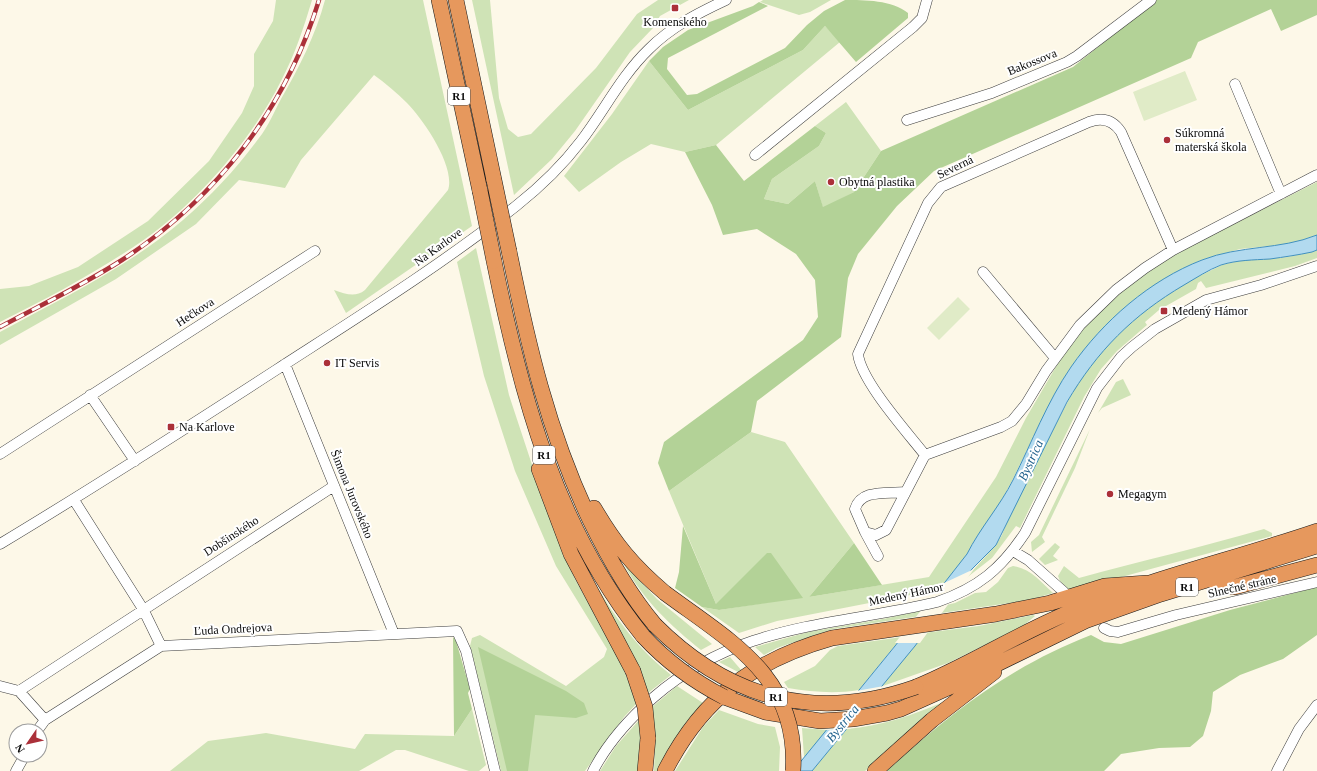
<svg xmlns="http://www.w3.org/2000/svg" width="1317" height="771" viewBox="0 0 1317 771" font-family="Georgia,serif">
	<rect width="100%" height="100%" fill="#fdf8e8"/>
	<path fill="#cfe3b6" d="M 276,0 L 312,0 C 304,27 295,54 282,79 C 254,137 197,203 145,239 C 99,271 50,297 0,322 L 0,289 L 29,286 L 78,267 L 148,221 L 209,161 L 242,113 L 254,86 L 254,54 L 273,21 Z
		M 325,0 L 423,0 L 472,226 L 346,313 L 334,290 C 346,294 355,298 365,290 L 448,190 C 456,167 423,119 407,103 C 397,93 385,83 374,75 L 301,160 L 285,188 L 239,180 L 196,224 L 116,279 L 0,345 L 0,332 C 62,298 129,267 183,220 C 211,196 237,168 259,138 C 268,127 274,112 281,99 C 299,68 316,34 325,0 Z
		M 472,0 L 490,0 L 499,98 L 508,129 L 518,137 L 531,134 L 596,68 L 637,14 L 658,0 L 689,0 L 660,16 L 653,28 L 630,52 L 575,131 L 552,159 L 514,195 Z
		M 763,0 L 831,0 L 810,12 L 799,15 L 760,2 Z
		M 825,26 L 840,42 L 716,145 L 685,152 L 651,144 L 621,162 L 579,192 L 564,176 L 612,114 L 649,61 L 688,110 L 803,50 Z
		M 846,102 L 881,151 L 854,192 L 823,208 L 815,181 L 788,204 L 764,199 L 772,179 L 819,146 L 826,133 L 815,126 Z
		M 1317,182 L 1317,235 L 1291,244 L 1240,249 L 1201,260 L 1164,279 L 1131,302 L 1070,368 L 1042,419 L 1012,481 L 995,512 L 974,541 L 967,554 L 941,589 L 777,621 L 739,633 L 702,607 L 719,610 L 802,597 L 716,604 L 669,491 L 751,432 L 785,442 L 854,543 L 809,597 L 929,577 L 996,477 L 1026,418 L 1071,341 L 1100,307 L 1132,281 L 1177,253 Z
		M 476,248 L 509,395 L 541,492 L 575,579 L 621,663 L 637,703 L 624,717 L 585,771 L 501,771 L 470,646 L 472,638 L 480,635 L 566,686 L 604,657 L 607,649 L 556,566 L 515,471 L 484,376 L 457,262 Z
		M 1317,250 L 1317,258 L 1295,266 L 1206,288 L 1201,281 L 1198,283 L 1196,289 L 1159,310 L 1145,322 L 1147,325 L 1117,351 L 1101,369 L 1084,397 L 1020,528 L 1016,526 L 992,558 L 965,579 L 996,545 L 1002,535 L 1012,509 L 1078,382 L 1103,349 L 1137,316 L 1185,283 L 1222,265 L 1242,260 L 1288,257 Z
		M 1123,379 L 1131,395 L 1102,408 L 1098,413 L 1116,382 Z
		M 1090,429 L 1075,468 L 1042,537 L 1045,542 L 1032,552 L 1031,542 L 1039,535 Z
		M 1264,529 L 1272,533 L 1272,536 L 1070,591 L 1060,581 L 1058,576 L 1064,566 L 1079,578 C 1140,561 1203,547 1264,529 Z
		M 1055,543 L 1060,547 L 1053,556 L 1058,560 L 1045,565 L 1039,559 Z
		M 624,564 L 657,599 L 712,644 L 701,650 C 671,626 642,599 624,564 Z
		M 1013,566 C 1030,568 1041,582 1053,593 L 1029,600 L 833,629 L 777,648 L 764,655 L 755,647 L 808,632 L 883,619 L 955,603 L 975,593 L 986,592 L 998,582 L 1008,568 Z
		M 596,585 C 616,619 639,650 671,675 L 648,693 L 643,679 Z
		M 1033,615 L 1035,616 L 1023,626 L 948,663 L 880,687 L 924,633 L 979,626 Z
		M 902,637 L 859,690 C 835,694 812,692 788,688 L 784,682 L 815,666 L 830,650 L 838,646 Z
		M 730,657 L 742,671 L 740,673 L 719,662 Z
		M 677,686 L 703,703 L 685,724 L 658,771 L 654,771 L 655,746 L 652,707 Z
		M 946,701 L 865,771 L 812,771 L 847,729 C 882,726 913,715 946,701 Z
		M 472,709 L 486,765 L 479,771 L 469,771 L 405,750 L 396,750 L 359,771 L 170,771 L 208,741 L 266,733 L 355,749 L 365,734 L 454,736 Z
		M 719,710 L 758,724 L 775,727 L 780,747 L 779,771 L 675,771 L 703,727 Z
		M 640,719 L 642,739 L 639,771 L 600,771 L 616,746 Z
		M 802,728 L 828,730 L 804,757 Z"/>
	<path fill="#b3d297" d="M 845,0 C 865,0 892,0 908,13 L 908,18 L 856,62 L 825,26 L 803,50 L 688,110 L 649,61 L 663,47 L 688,30 L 753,6 L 759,2 L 768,6 L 668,58 L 667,69 L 687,95 L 697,94 L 785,48 L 807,25 L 824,11 Z
		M 1157,0 L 1317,0 L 1317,15 L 1281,31 L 1271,9 L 1198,42 L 1191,58 L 934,171 L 897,206 L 858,254 L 848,278 L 841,337 L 757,401 L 751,432 L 669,491 L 658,463 L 664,442 L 803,340 L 818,317 L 815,280 L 796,254 L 757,229 L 723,235 L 712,205 L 685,152 L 716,145 L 744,181 L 815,126 L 826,133 L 819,146 L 772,179 L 764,199 L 788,204 L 815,181 L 823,207 L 854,192 L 881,151 L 1073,67 Z
		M 683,526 L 716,604 L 767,553 L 771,553 L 803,598 L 719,610 L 702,607 L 675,588 L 679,572 Z
		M 854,543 L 882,585 L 809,597 Z
		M 1317,587 L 1317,635 L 1283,659 L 1240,675 L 1213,692 L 1211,711 L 1203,736 L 1190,747 L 1159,748 L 1121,754 L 1104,771 L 887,771 C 950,713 1011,666 1091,635 L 1104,642 L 1121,644 L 1230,610 Z
		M 453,637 L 456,641 L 470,689 L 468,693 L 472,709 L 454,736 Z
		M 478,647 L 566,691 L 584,703 L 588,714 L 576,718 L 535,715 L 528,771 L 507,771 Z"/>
	<path fill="#e0ebc7" d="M 1185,71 L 1197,100 L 1144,121 L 1133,92 Z
		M 958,297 L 970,309 L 939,340 L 927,328 Z"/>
	<path fill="#b2daef" stroke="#4090bf" d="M 1317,235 L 1317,250 L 1312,252 C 1298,255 1284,257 1270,259 C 1253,260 1237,260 1221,265 C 1208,270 1196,278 1184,285 C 1133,315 1097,351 1067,402 L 996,545 L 972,569 L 915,646 L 812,771 L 793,771 L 895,646 L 967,554 C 980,528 1000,506 1013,480 C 1032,442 1047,402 1071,367 C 1103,321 1150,280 1202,260 C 1240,245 1280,250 1317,235 Z"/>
	<path fill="#fdf8e8" d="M 974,569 L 920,643 L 895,643 L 942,584 Z
		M 884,686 L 850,729 L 825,730 L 856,691 Z"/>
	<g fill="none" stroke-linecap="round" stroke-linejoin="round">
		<g stroke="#3c3c3c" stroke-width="11">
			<path id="minor" d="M 1235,84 L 1281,194
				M 907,120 L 992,93 L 1067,62 L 1077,56 L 1151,0
				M 755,155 L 913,27 L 922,18 L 927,0
				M 983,272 L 1055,358
				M 285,364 L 394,634
				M 90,395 L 135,461
				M 0,454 L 315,251
				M 925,455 C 907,432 861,381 858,354 L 928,203 L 941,187 L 1089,122 C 1102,117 1113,120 1121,132 L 1173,250
				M 904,492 C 886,494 861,489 855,509 L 865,532 L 876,535 L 886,530 L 925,455 L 1001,427 L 1012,421 L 1026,404 L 1046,371 L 1080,325 L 1116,290 L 1145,268 L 1173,250 L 1317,175
				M 74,500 L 143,609 L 161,646
				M 865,532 L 878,556
				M 0,544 C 93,488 185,429 276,370 C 358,317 440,266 516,206 C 540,187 562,166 581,141 C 604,111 621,76 649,49 C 671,27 698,13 726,0
				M 1013,551 L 1028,560 L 1064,592
				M 1104,628 L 1110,631 L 1118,632 L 1176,615 L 1317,582
				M 0,686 L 19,691 L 45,720
				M 19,691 L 334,486
				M 37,731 L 45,720 L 161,646 L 457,631 L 466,651 L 495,771
				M 16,771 L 25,755
				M 593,771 C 608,742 630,718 654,697 C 741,622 832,627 937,602 C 978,588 1001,569 1025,533 L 1097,388 L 1121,357 L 1132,347 L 1155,329 L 1206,300 L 1261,285 L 1317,266
				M 1277,771 L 1299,729 L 1317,705"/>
		</g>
		<g stroke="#1a1a1a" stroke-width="16">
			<path id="highway" d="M 439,0 L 480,191
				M 456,0 L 494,180
				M 509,251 C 528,345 548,432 590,520 C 608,557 628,593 655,625
				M 494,261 C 521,395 556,528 643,636
				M 539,469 L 571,554 L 633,671
				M 594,508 C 615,544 633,566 665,593
				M 1217,587 L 1235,587 L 1317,565
				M 916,687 C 972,664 1023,630 1080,608 C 1157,577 1238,558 1317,531
				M 724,697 L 765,712 L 820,721 L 853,719 L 887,713 L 901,709 L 950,687 L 1085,621 L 1161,594 L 1317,546
				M 645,771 L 648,738
				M 665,771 C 702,698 754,660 832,638 L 996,614 L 1050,603 L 1105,586 L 1147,583
				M 875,771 L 932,720 L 994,672"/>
		</g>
		<use href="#minor" stroke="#fff" stroke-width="10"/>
		<use href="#highway" stroke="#e6985d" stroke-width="15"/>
		<g stroke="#ab3039" stroke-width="4.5">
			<path id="rail" d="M 0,327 C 41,305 83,285 122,260 C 217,198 286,108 319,0"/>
		</g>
		<use href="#rail" stroke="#fff" stroke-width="3" stroke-dasharray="9" stroke-linecap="butt"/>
		<g stroke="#1a1a1a" stroke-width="16" stroke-linecap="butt">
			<path id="highway-bridge" d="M 494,180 L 509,251
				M 480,191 L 494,261
				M 665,593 C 731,642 799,677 793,771
				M 655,625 C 730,700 816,722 916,687
				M 643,636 C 667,662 693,681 724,697
				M 633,671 L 645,707 L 648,738"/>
		</g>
		<use href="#highway-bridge" stroke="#e6985d" stroke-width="15"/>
	</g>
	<g fill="#ab3039" stroke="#fff" stroke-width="1.5">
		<rect x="671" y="4" width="8" height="8" rx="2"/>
		<circle cx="1167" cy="140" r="4"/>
		<circle cx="831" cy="182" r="4"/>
		<rect x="1160" y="307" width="8" height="8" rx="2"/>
		<circle cx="327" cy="363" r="4"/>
		<rect x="167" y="423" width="8" height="8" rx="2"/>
		<circle cx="1110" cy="494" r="4"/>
	</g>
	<g text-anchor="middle" stroke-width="4" stroke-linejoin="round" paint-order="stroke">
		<g fill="#fff" stroke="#535353" stroke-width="1">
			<rect x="448" y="87" width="22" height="18" rx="3"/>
			<rect x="533" y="446" width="22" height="18" rx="3"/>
			<rect x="1176" y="578" width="22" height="18" rx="3"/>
			<rect x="765" y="688" width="22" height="18" rx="3"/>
		</g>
		<g font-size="11" font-weight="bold" fill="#090909">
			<text x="459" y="100">R1</text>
			<text x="544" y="459">R1</text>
			<text x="1187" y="591">R1</text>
			<text x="776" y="701">R1</text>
		</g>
		<g font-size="12" fill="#090909" stroke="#fff" text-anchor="start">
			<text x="675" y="26" text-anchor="middle">Komenského</text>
			<text x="1175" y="137">Súkromná<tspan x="1175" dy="14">materská škola</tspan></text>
			<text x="839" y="186">Obytná plastika</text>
			<text x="1172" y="315">Medený Hámor</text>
			<text x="335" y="367">IT Servis</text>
			<text x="179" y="431">Na Karlove</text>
			<text x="1118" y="498">Megagym</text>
		</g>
		<g font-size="12" fill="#090909" stroke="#fff">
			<text transform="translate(1032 62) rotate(-22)" y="4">Bakossova</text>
			<text transform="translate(955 167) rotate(-26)" y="4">Severná</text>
			<text transform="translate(438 247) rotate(-36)" y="4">Na Karlove</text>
			<text transform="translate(195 312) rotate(-33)" y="4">Hečkova</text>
			<text transform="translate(352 494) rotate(68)" y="4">Šimona Jurovského</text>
			<text transform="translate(231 536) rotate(-33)" y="4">Dobšinského</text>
			<text transform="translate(1242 586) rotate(-13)" y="4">Slnečné stráne</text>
			<text transform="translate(906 594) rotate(-12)" y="4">Medený Hámor</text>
			<text transform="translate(233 629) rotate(-3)" y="4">Ľuda Ondrejova</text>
		</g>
		<g font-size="13" font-style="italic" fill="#20618d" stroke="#fff">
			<text transform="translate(1030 460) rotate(-66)" y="5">Bystrica</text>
			<text transform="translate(842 723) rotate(-51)" y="5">Bystrica</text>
		</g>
	</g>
	<g transform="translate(28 743) rotate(236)"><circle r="19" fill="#ffffff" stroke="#9d9d9d"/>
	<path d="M0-3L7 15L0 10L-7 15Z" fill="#ab3039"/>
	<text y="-6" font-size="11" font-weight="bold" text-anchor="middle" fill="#090909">N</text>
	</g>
</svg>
